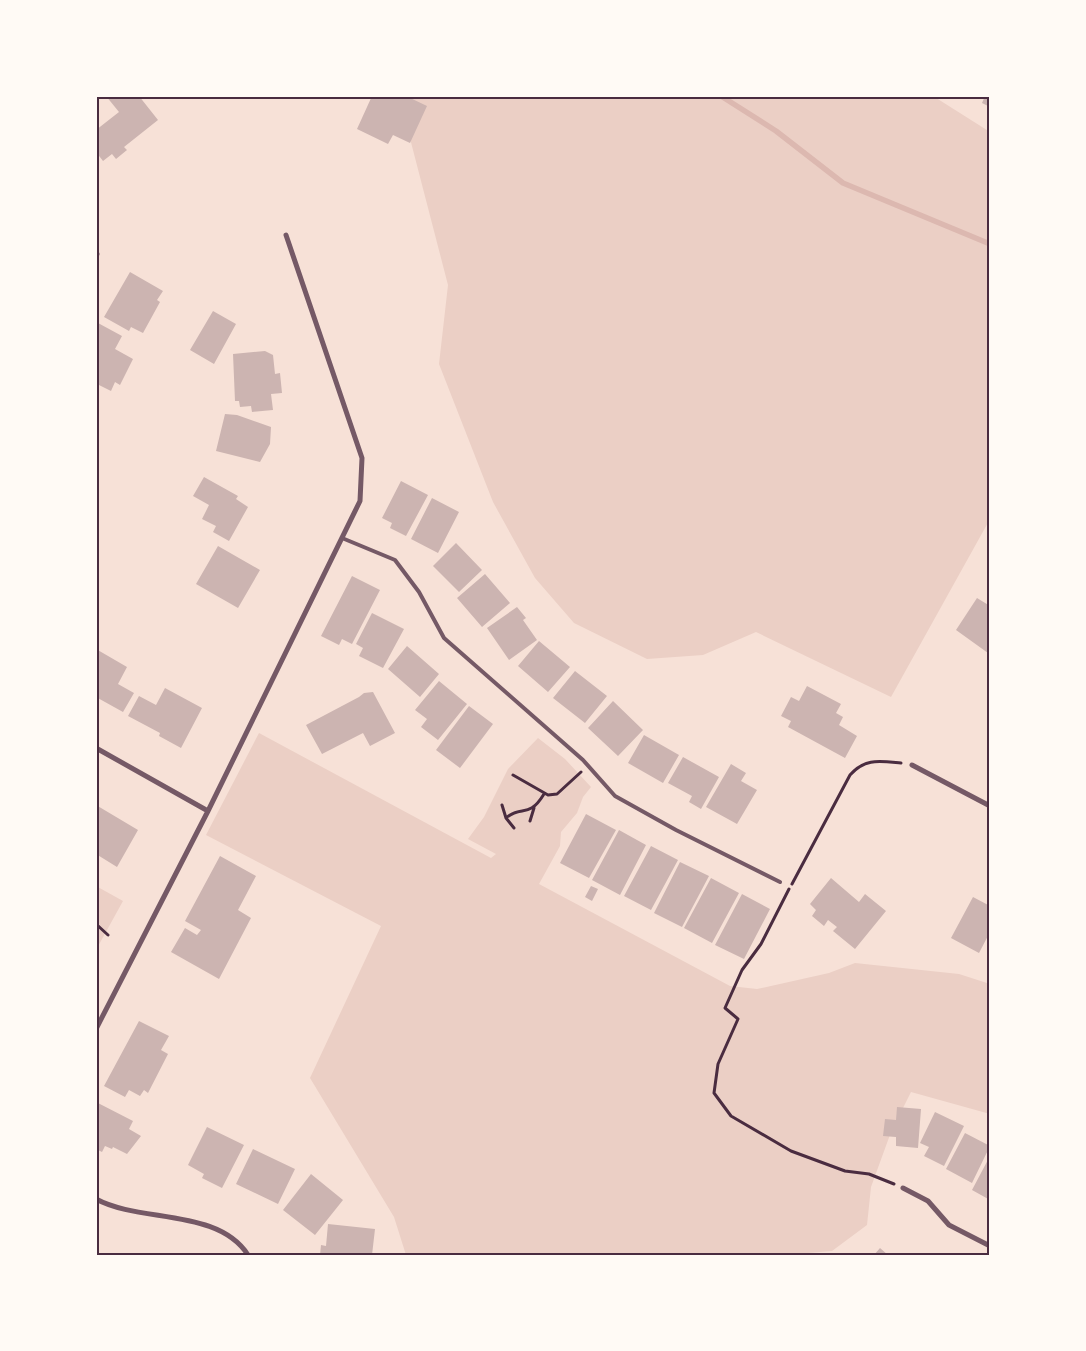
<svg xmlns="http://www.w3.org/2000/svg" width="1086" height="1351" viewBox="0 0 1086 1351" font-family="Figtree,sans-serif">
	<rect width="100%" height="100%" fill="#f7e1d7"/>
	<path fill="#ebcfc5" d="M 399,96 L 933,96 L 990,132 L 990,519 L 891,697 L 756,632 L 703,655 L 647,659 L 574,623 L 535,578 L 493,502 L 439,364 L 448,285 Z
		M 259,733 L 491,858 L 496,854 L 468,839 L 484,817 L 508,769 L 538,738 L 565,759 L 591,787 L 583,797 L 577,813 L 561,832 L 560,846 L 539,884 L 730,986 L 757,989 L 829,973 L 855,963 L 959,974 L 990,984 L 990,1114 L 911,1092 L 891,1132 L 871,1187 L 867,1225 L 832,1251 L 784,1255 L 406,1255 L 394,1217 L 310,1078 L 381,926 L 206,835 Z
		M 96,886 L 123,901 L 96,950 Z"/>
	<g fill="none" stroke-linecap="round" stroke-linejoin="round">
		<path stroke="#dcb8b0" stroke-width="5.5" d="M 721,96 L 776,131 L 843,183 L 990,244"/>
	</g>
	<path fill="#ccb4b1" d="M 106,96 L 139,96 L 158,120 L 124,147 L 127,150 L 116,159 L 112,154 L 103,161 L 96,152 L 96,130 L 119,112 Z
		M 372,96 L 406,96 L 427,106 L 410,143 L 393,135 L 388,144 L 357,129 Z
		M 985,96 L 990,96 L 990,107 L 982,103 Z
		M 130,272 L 163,291 L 157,300 L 160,302 L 143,333 L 131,327 L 129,331 L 104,317 Z
		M 213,311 L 236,324 L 214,364 L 190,350 Z
		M 98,323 L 122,336 L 115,349 L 133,359 L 120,385 L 115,382 L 111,391 L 99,385 L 96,391 L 96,328 Z
		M 265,351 L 273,355 L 275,374 L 280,373 L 282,393 L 271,394 L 273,410 L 252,412 L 251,406 L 240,407 L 239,401 L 235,401 L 233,354 Z
		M 225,414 L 237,415 L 271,427 L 270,444 L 260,462 L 216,451 Z
		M 204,477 L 238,496 L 236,499 L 248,507 L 229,541 L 213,532 L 216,526 L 202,519 L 209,505 L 193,496 Z
		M 401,481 L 428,495 L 406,536 L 390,528 L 392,523 L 382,518 Z
		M 432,498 L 459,512 L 438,553 L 411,539 Z
		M 456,543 L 482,570 L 459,592 L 433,566 Z
		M 218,546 L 260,570 L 238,608 L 196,584 Z
		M 485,574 L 510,603 L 482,627 L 457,598 Z
		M 352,576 L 380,590 L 352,644 L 342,639 L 339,645 L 321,636 Z
		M 977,598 L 990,606 L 990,650 L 988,653 L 956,630 Z
		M 517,607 L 526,618 L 523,620 L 537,640 L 509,660 L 487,628 Z
		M 372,613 L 404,629 L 383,668 L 359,656 L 363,648 L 356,644 Z
		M 539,641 L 570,667 L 548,692 L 518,666 Z
		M 407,646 L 439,674 L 420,697 L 388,669 Z
		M 96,649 L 127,667 L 118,684 L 134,693 L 123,712 L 96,697 Z
		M 575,671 L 607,696 L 585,723 L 553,698 Z
		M 439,681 L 467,704 L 438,740 L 421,727 L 427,719 L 415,710 Z
		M 807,686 L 841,704 L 836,713 L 843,717 L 839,725 L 857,736 L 845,758 L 788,727 L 791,721 L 781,716 L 791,697 L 799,701 Z
		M 165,688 L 202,708 L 181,748 L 159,736 L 160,733 L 128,716 L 139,696 L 156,705 Z
		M 373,692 L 395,733 L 370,746 L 363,733 L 322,754 L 306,725 L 359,697 L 364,693 Z
		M 613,701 L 643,730 L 618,756 L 588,728 Z
		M 469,706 L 493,724 L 460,768 L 436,750 Z
		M 644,735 L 679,755 L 663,783 L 628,763 Z
		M 683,757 L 719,777 L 701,809 L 689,802 L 692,796 L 668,783 Z
		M 731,764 L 746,773 L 741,781 L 757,790 L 737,824 L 706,807 Z
		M 96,805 L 138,830 L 117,867 L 96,854 Z
		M 586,814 L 616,830 L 589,878 L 560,863 Z
		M 619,830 L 646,845 L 620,895 L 592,880 Z
		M 651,846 L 678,860 L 651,910 L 624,896 Z
		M 220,856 L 256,876 L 238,910 L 251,918 L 219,979 L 171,952 L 185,928 L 197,935 L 201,930 L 185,921 Z
		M 680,862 L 709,876 L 682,927 L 654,913 Z
		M 711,878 L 739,893 L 712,943 L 684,928 Z
		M 831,878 L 859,902 L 865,894 L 886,911 L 855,949 L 833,931 L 837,927 L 828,920 L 824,926 L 812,916 L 816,910 L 810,904 Z
		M 591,886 L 598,889 L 592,901 L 585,897 Z
		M 742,894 L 770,909 L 744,959 L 715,945 Z
		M 973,897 L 990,906 L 990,932 L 979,953 L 951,938 Z
		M 139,1021 L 169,1036 L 161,1050 L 168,1054 L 148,1093 L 144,1090 L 140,1096 L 129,1090 L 125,1097 L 104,1086 Z
		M 96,1102 L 133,1121 L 129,1129 L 141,1136 L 127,1154 L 113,1147 L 112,1149 L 105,1146 L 102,1152 L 96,1149 Z
		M 897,1107 L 921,1109 L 918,1148 L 896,1146 L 896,1137 L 883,1136 L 885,1119 L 896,1120 Z
		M 935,1112 L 964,1126 L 944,1166 L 924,1156 L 929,1147 L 920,1143 Z
		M 207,1127 L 244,1145 L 222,1188 L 202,1178 L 204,1174 L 188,1165 Z
		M 965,1133 L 990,1146 L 972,1183 L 946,1169 Z
		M 253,1149 L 295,1169 L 278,1204 L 236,1184 Z
		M 990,1156 L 990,1200 L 972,1190 Z
		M 311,1174 L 343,1200 L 315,1235 L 283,1210 Z
		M 328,1224 L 375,1229 L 372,1255 L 320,1255 L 321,1245 L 326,1246 Z
		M 880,1248 L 888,1255 L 874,1255 Z"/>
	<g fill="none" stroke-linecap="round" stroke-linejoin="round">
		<path stroke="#4a2c40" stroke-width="3" d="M 513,775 L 548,795 L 557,794 L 581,772
			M 502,805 L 506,818 L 514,828
			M 506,818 C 522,804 528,820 544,794
			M 530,821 L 534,808
			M 792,884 L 850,775 C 865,758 879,761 901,763
			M 789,889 L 761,944 L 742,970 L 725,1008 L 738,1019 L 718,1064 L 714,1093 L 731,1116 L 791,1151 L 845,1171 L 869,1174 L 894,1184
			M 96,924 L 108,935"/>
		<path stroke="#755966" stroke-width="4" d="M 342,538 L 395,560 L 419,592 L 444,638 L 583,760 L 615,796 L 676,830 L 780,882"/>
		<path stroke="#755966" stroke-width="5" d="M 96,254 L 97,254
			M 96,748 L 208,811
			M 912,765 L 990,806
			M 96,1029 L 208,811 L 360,501 L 362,458 L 286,235
			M 903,1188 L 928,1201 L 949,1225 L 990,1246
			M 96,1199 C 140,1223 218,1208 248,1255"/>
	</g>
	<rect width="1086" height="1351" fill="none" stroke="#fffaf5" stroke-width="195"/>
	<rect x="98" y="98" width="890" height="1156" fill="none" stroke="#4a2c40" stroke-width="2"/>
</svg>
